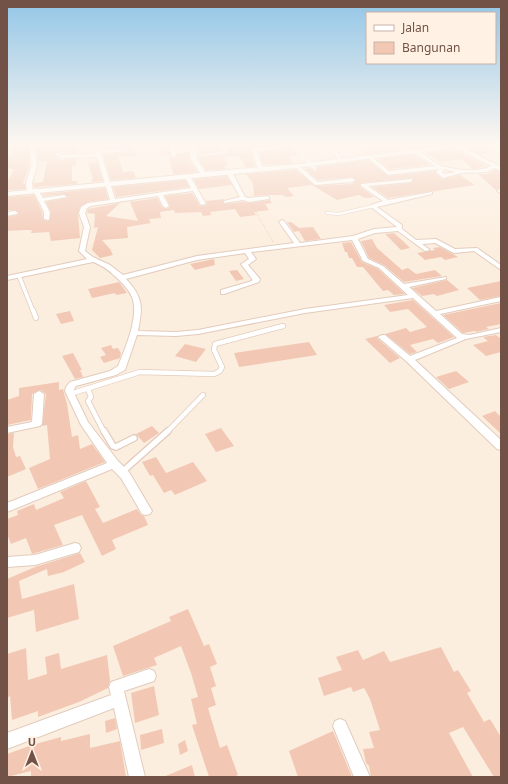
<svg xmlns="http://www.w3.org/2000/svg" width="508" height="784" viewBox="0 0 508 784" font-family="'Noto Sans',sans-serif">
	<rect width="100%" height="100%" fill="#fceede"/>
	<path fill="#f2c8b5" d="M 8,143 L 20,143 L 23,148 L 29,148 L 29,166 L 23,184 L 25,184 L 25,189 L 7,190 L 7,182 L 14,169 L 7,168 L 7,157 L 12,155 Z
		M 112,143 L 133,143 L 136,156 L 118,157 L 123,172 L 133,171 L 136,178 L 111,180 L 103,154 L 126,152 L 129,151 L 126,148 L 101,148 L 101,147 L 113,146 Z
		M 198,143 L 220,143 L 221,151 L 198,154 L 198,151 L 200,151 Z
		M 227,143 L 289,143 L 299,156 L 288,156 L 293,163 L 263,165 L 259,152 L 284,149 L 287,145 L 252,148 L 251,149 L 255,166 L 246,167 L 239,156 L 223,157 L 228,166 L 224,166 L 226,169 L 206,170 L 198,158 L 228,154 L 229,153 Z
		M 367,143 L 392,143 L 401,150 L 357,155 L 355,154 L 364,153 L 361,150 L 375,149 Z
		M 402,143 L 455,143 L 410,149 Z
		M 75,144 L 76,153 L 56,152 L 54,154 L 61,160 L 76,159 L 76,165 L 72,165 L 72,181 L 77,181 L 77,184 L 34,187 L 34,183 L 43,182 L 47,161 L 38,161 L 36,147 Z
		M 482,146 L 493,152 L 480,155 L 467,148 Z
		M 169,147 L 171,158 L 177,157 L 177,153 L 189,152 L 189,159 L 197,172 L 173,174 L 169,155 L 161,155 L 158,148 Z
		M 455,149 L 473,159 L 486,166 L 473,169 L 461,159 L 439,162 L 445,165 L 425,153 Z
		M 414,154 L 431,165 L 389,169 L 377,159 Z
		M 368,160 L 388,176 L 435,171 L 442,179 L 460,175 L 475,185 L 388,198 L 372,187 L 410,183 L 414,180 L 412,178 L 361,183 L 360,187 L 374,197 L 365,198 L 359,195 L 337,200 L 312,185 L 287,188 L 294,196 L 286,197 L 283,195 L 267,195 L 248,196 L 254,196 L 253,183 L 246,174 L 296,170 L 315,186 L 352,184 L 356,180 L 352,177 L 318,180 L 305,169 L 311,168 L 315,172 L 317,170 L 317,167 Z
		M 97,162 L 103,181 L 92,182 L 92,179 L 93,179 L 88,163 Z
		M 495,170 L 501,172 L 501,188 L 496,190 L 478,174 L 487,174 Z
		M 227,176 L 232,185 L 199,189 L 194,179 Z
		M 185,180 L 189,187 L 116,197 L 113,187 Z
		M 105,188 L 108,199 L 88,202 L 80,207 L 78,214 L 80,238 L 51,241 L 49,232 L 31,233 L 32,230 L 25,230 L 7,231 L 7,217 L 17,215 L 19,213 L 15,210 L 7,210 L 8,197 L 34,195 L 42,212 L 43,220 L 49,221 L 51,212 L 46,202 L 67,198 L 68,197 L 64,194 L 44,196 L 43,194 Z
		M 192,193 L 200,206 L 207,205 L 206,201 L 225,199 L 223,200 L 223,204 L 243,202 L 249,203 L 270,200 L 272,203 L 265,204 L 269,210 L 254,212 L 256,215 L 240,217 L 235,209 L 210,212 L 211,215 L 203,216 L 201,212 L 175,213 L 174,210 L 160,212 L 161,218 L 149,219 L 151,223 L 127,227 L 128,238 L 102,240 L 110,249 L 113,255 L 100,258 L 92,250 L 98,227 L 94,228 L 95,214 L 87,213 L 88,209 L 120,203 L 106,216 L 138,221 L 130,202 L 157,198 L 162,207 L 167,209 L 170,206 L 165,196 Z
		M 287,222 L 291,222 L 299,228 L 313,227 L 321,239 L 305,241 L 299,231 L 294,232 Z
		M 394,233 L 404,242 L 410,248 L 401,250 L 385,234 Z
		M 372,239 L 377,248 L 402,270 L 408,268 L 416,274 L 435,270 L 442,276 L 404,282 L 384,265 L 369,258 L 361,241 Z
		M 351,242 L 362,262 L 378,269 L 405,294 L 394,295 L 388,290 L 383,291 L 363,267 L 357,267 L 352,258 L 349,258 L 347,252 L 345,252 L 342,243 Z
		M 440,247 L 458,257 L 445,260 L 441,257 L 425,260 L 417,253 L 430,251 L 435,250 L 433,248 Z
		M 214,259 L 215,265 L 195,270 L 190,264 Z
		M 237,270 L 244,279 L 236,281 L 229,271 Z
		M 447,280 L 459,290 L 437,296 L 434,294 L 422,296 L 412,288 Z
		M 501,281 L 501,296 L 480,300 L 467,288 Z
		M 119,282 L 127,293 L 116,295 L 115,293 L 92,298 L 88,289 Z
		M 413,300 L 454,337 L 438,343 L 433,339 L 410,345 L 417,352 L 410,354 L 385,334 L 406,328 L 410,332 L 427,327 L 408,309 L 390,312 L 384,305 Z
		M 501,303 L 501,324 L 486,327 L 489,329 L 476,332 L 475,331 L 463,333 L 443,315 Z
		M 70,311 L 74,321 L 61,324 L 56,314 Z
		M 496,335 L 501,339 L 501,352 L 486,356 L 473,345 L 488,341 L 483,337 Z
		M 377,336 L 377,338 L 400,358 L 390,363 L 365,339 Z
		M 309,342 L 317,355 L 239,367 L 234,353 Z
		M 185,344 L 206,349 L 196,362 L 175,356 Z
		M 111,345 L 113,349 L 118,348 L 121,353 L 120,358 L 104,363 L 100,357 L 106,355 L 101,348 Z
		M 73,353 L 82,370 L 80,370 L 83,377 L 75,379 L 62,356 Z
		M 456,371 L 469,382 L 449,389 L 436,377 Z
		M 59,382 L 59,390 L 63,389 L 67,404 L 72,437 L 78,435 L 80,449 L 92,444 L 105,462 L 38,489 L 29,468 L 50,459 L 47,425 L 42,426 L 46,394 L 40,390 L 32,394 L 31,420 L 7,425 L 7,400 L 19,396 L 19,388 Z
		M 495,411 L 501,417 L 501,434 L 482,416 Z
		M 152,426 L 159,433 L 144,443 L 136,434 Z
		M 221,428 L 234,446 L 216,452 L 205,434 Z
		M 14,433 L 13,447 L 16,457 L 20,456 L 26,469 L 7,477 L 7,434 Z
		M 156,457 L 166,473 L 193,462 L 207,481 L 175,495 L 171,490 L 164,493 L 153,475 L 150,476 L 142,462 Z
		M 86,481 L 100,507 L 95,509 L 103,523 L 137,509 L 141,515 L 144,516 L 148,525 L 112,540 L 116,549 L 102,556 L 82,515 L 54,525 L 63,545 L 32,554 L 26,538 L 11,544 L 7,534 L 7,519 L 18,515 L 17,511 L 34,504 L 36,510 L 64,498 L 60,492 Z
		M 80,553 L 85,562 L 64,572 L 48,576 L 47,569 L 19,581 L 22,599 L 74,584 L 79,619 L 36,632 L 34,610 L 7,618 L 7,579 L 35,567 Z
		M 188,609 L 204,646 L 209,644 L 217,664 L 210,667 L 216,686 L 211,688 L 216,705 L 208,708 L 220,748 L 227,745 L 238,775 L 233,777 L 209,777 L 192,725 L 197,724 L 191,699 L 198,697 L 191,673 L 181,646 L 154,658 L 157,665 L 123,676 L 113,646 L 171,621 L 169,617 Z
		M 441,647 L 454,672 L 458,670 L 471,691 L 467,693 L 484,722 L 490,719 L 501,737 L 501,777 L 494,777 L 463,727 L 449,733 L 473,777 L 371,777 L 369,766 L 366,763 L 363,749 L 374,748 L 369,732 L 380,730 L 370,699 L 364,688 L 353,692 L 351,687 L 324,696 L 318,678 L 342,670 L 336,657 L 358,650 L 363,660 L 384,651 L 390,662 Z
		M 26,648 L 28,680 L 47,674 L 45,657 L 59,653 L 61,669 L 107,655 L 110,681 L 108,688 L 79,702 L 38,717 L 38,711 L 12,720 L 10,696 L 7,698 L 7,654 Z
		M 154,686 L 159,715 L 135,723 L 131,693 Z
		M 115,718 L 117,729 L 106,733 L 105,721 Z
		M 162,729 L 164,743 L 141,750 L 140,735 Z
		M 333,731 L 352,777 L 298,777 L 289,751 Z
		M 90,734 L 90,748 L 120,741 L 126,777 L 31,777 L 31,771 L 7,777 L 7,754 L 32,745 L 61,737 L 61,741 Z
		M 185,740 L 188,751 L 180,755 L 178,744 Z
		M 192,765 L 195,777 L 163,777 Z"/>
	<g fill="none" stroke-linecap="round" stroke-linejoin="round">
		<g stroke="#e2cbbd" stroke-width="3.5">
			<path id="service-far3" d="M 303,155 L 315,169
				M 327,213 L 339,214 L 373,206"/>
		</g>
		<g stroke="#e2cbbd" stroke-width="5">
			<path id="service-far2" d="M 19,276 L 33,311"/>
		</g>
		<g stroke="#e2cbbd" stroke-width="6">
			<path id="service-far1" d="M 33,310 L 36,318
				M 88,389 L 91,397 L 88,401 L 104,432
				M 70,394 L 140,372 L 214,374 L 220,371 L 222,367 L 214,350 L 215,344 L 283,326
				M 167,432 L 203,395"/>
		</g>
		<g stroke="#e2cbbd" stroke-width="8">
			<path id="service" d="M 104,431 L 113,446 L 116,447 L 134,438
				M 122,472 L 168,431"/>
		</g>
		<g stroke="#e2cbbd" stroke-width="2">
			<path id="minor" d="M 21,143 L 58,143 L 34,146 L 37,166 L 32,183 L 33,191 L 30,193 L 27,191 L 26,183 L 31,166 L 30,147 L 23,147 Z
				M 95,143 L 99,143 L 100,150 L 126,149 L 128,150 L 126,151 L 101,153 L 115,199 L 191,188 L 184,176 L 187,174 L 190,176 L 206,204 L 201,205 L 193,191 L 163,195 L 169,206 L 166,208 L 163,206 L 158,196 L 91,206 L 87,208 L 85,213 L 90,227 L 85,251 L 93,257 L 110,265 L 123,275 L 197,256 L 294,243 L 279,222 L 282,220 L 284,221 L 300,243 L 353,236 L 374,229 L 397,227 L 371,207 L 371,205 L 383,201 L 361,186 L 361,184 L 412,179 L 413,180 L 410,182 L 368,186 L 388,200 L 432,192 L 432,194 L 377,207 L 402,225 L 402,229 L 416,240 L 436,239 L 455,249 L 477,248 L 501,265 L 501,270 L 474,251 L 454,253 L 435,243 L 422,244 L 430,250 L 425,251 L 398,231 L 375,233 L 358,239 L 368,259 L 383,266 L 404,284 L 446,277 L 446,279 L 409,287 L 436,311 L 501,297 L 501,301 L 440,314 L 462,334 L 470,335 L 501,328 L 501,332 L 466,339 L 415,360 L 501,440 L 501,450 L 497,449 L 406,361 L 378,337 L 382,335 L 385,335 L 410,356 L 457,338 L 413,298 L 305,313 L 198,334 L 176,336 L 137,335 L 125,370 L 116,375 L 76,386 L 73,391 L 88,422 L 118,461 L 129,472 L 152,511 L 150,514 L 146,515 L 142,514 L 121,478 L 112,469 L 7,512 L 7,503 L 107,463 L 81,425 L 65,391 L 66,387 L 70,382 L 110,371 L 118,366 C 125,349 138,319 133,300 C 131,292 124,285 119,280 C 111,272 104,266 93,262 L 7,280 L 7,276 L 87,259 L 79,251 L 84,227 L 79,213 L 81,207 L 88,203 L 110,200 L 97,157 L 61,158 L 55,154 L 57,153 L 62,155 L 96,154 ZM 352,240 L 363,261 L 379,268 L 408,295 L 305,309 L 198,330 L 176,332 L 138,331 C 143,307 143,297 126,279 L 197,260 L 245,253 L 249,259 L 241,264 L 252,279 L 252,281 L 221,290 L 221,294 L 224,294 L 259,282 L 260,279 L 248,265 L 256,259 L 251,252 Z
				M 185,143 L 192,144 L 175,148 L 176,156 L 172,157 L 170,146 Z
				M 221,143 L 225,143 L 228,153 L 194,157 L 192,156 L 223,152 Z
				M 325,143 L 330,143 L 337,151 L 343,162 L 339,162 L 333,152 Z
				M 393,143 L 399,143 L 413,153 L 409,154 Z
				M 486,143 L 501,152 L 501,155 L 482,144 Z
				M 286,146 L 284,148 L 257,151 L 263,169 L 258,170 L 252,149 Z
				M 456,146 L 460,146 L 501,167 L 501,171 L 495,168 L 487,172 L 462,173 L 443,178 L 436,172 L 439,169 L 388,175 L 368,158 L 372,157 L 389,171 L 435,166 L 415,153 L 415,151 L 417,151 C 426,154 433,163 441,166 C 455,170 478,173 491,166 L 456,148 ZM 444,169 L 455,172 L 444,174 L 442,172 Z
				M 297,164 L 318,182 L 352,178 L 355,180 L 352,182 L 315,185 L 295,167 L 295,165 Z
				M 229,170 L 232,172 L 245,197 L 249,198 L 267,196 L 269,197 L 269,199 L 249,202 L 243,200 L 224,203 L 224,201 L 240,197 L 226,172 Z
				M 36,188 L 38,189 L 43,198 L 64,195 L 67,197 L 44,201 L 50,212 L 49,220 L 44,219 L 44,212 L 33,190 Z
				M 500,189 L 501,189 L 501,193 L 497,191 Z
				M 15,211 L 18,213 L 17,214 L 7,216 L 7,212 Z
				M 39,391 L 44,394 L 42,424 L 40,426 L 7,433 L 7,427 L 32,422 L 34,394 Z
				M 75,543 L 79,544 L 81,548 L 79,552 L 35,565 L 7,567 L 7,557 L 35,555 Z
				M 149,669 L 154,671 L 156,676 L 154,681 L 124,691 L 145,777 L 129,777 L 114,708 L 7,749 L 7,733 L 111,695 L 109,687 L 111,682 Z
				M 340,719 L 345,721 L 370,777 L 354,777 L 333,726 L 335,721 Z"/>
		</g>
		<g stroke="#e2cbbd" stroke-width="2">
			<path id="tertiary" d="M 187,143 L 193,143 L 197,154 L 196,158 L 205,172 L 297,164 L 472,143 L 492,143 L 297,168 L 7,196 L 7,192 L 200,173 L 190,158 L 191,154 Z"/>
		</g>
		<path stroke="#d6ab99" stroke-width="1" stroke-dasharray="0.5 1.5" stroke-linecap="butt" d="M 252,205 L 273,242"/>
		<use href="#service-far3" stroke="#fff" stroke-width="2.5"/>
		<use href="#service-far2" stroke="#fff" stroke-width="3.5"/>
		<use href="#service-far1" stroke="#fff" stroke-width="4.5"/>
		<use href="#service" stroke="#fff" stroke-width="5.5"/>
		<use href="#minor" fill="#fff" fill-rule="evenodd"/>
		<use href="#tertiary" fill="#fff" fill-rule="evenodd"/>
	</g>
	<linearGradient id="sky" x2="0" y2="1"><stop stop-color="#93c6e7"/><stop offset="0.57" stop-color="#fef7f0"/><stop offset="1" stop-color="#fef7f0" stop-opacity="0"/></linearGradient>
	<rect width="508" height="253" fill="url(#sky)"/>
	<rect width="508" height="784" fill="none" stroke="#725246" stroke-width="16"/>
	<rect x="366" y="12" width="130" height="52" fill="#fff2e4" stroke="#c7b2a5"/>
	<rect x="374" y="25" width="20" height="6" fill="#ffffff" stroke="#c7b2a5"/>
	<text x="402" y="32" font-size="12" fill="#725246">Jalan</text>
	<rect x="374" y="42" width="20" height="12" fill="#f2c8b5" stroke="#c7b2a5"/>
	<text x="402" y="52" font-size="12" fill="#725246">Bangunan</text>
	<g transform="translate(32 752)" stroke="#fff2e4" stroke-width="3" paint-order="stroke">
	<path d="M0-3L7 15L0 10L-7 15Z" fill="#725246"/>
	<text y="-6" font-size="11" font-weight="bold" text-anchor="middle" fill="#725246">U</text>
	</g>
</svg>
